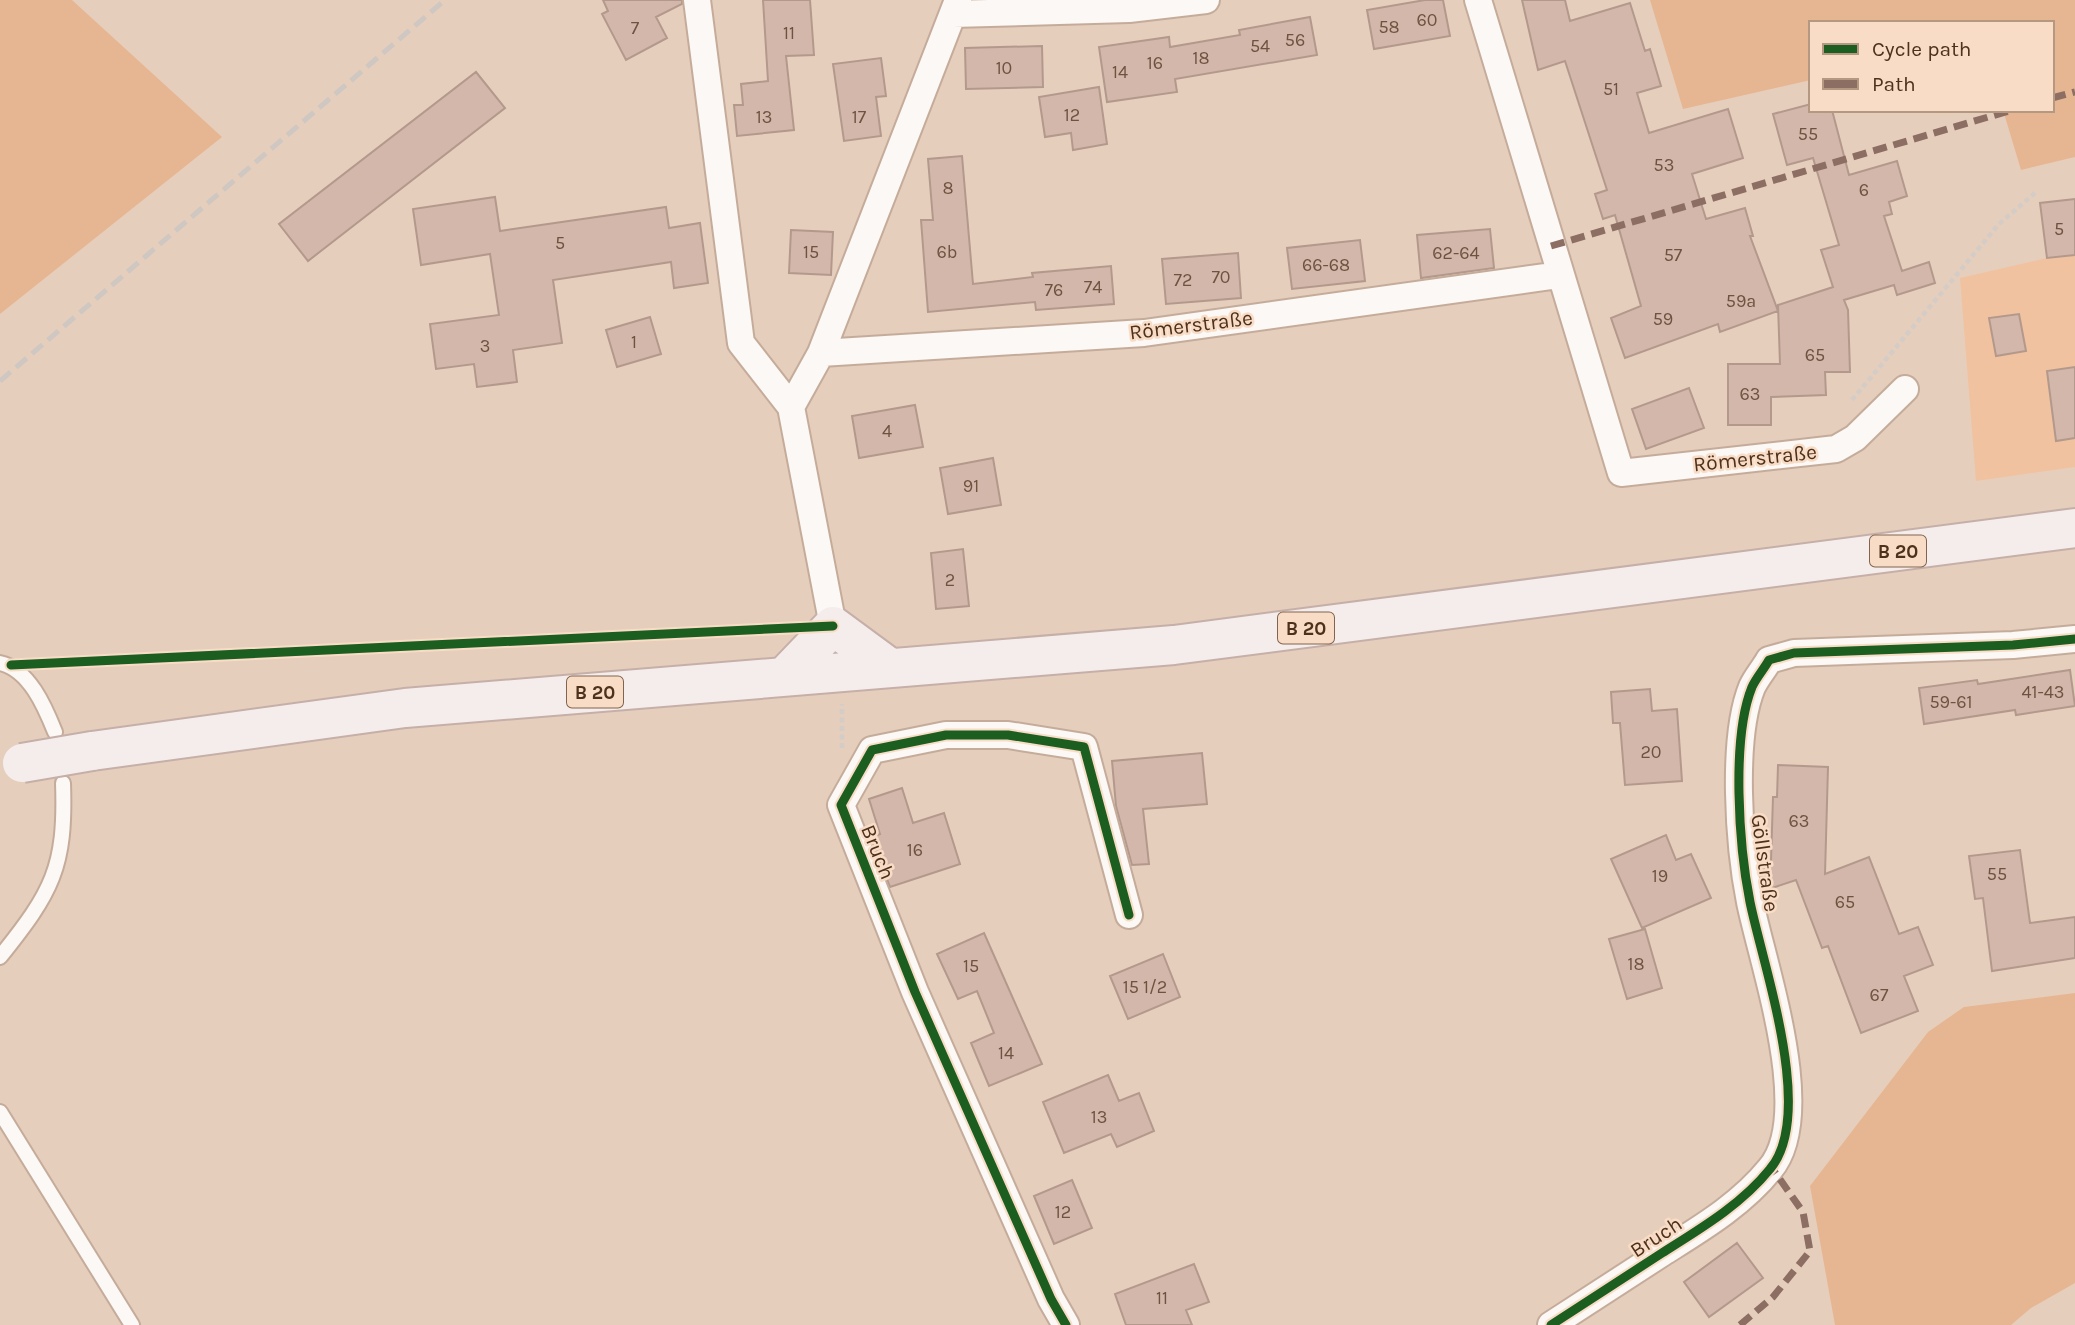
<svg xmlns="http://www.w3.org/2000/svg" width="2075" height="1325" viewBox="0 0 2075 1325" font-family="Karla,sans-serif">
	<rect width="100%" height="100%" fill="#e6cebc"/>
	<path fill="#f0c2a0" d="M 2075,199 L 2075,467 L 1976,481 L 1960,278 L 2047,258 L 2040,203 Z"/>
	<path fill="#e6b692" d="M 0,0 L 72,0 L 222,137 L 0,314 Z
		M 1650,0 L 2075,0 L 2075,157 L 2021,170 L 2003,110 L 2052,110 L 2052,23 L 1811,23 L 1811,80 L 1683,109 Z
		M 2075,993 L 2075,1283 L 2031,1308 L 2011,1325 L 1835,1325 L 1810,1186 L 1928,1032 L 1964,1007 Z"/>
	<path fill="#d3b7aa" stroke="#b3998c" stroke-width="2" d="M 603,0 L 682,0 L 682,4 L 656,17 L 667,38 L 626,60 L 602,14 L 608,11 Z
		M 763,0 L 810,0 L 814,55 L 786,56 L 794,130 L 737,136 L 734,105 L 743,105 L 741,84 L 768,81 Z
		M 1425,0 L 1443,0 L 1450,36 L 1374,49 L 1367,10 Z
		M 1522,0 L 1565,0 L 1570,21 L 1630,3 L 1645,51 L 1650,49 L 1661,86 L 1637,93 L 1649,133 L 1728,109 L 1743,158 L 1692,174 L 1706,219 L 1745,208 L 1753,236 L 1750,236 L 1778,311 L 1720,332 L 1718,324 L 1625,358 L 1611,318 L 1641,306 L 1615,215 L 1603,219 L 1595,194 L 1607,190 L 1565,61 L 1538,70 Z
		M 1310,17 L 1317,55 L 1175,79 L 1177,92 L 1107,102 L 1099,47 L 1169,37 L 1170,47 L 1240,35 L 1239,30 Z
		M 1042,46 L 1043,87 L 966,89 L 965,48 Z
		M 881,58 L 886,96 L 876,97 L 881,136 L 844,141 L 833,64 Z
		M 476,72 L 505,108 L 308,261 L 279,224 Z
		M 1099,87 L 1107,144 L 1073,150 L 1071,133 L 1045,137 L 1039,97 Z
		M 1811,104 L 1811,110 L 1832,110 L 1849,175 L 1897,161 L 1907,196 L 1889,202 L 1892,214 L 1884,216 L 1902,271 L 1929,262 L 1935,283 L 1897,295 L 1894,285 L 1844,300 L 1848,310 L 1850,372 L 1825,372 L 1826,395 L 1771,397 L 1771,425 L 1728,425 L 1728,364 L 1780,364 L 1778,305 L 1833,287 L 1821,250 L 1839,245 L 1813,158 L 1787,165 L 1773,114 Z
		M 962,156 L 973,284 L 1033,277 L 1032,273 L 1111,266 L 1114,304 L 1036,310 L 1035,302 L 928,312 L 921,220 L 933,220 L 928,159 Z
		M 495,197 L 500,231 L 666,207 L 669,228 L 700,223 L 708,283 L 674,288 L 671,262 L 553,280 L 562,343 L 513,350 L 517,382 L 477,387 L 474,364 L 436,369 L 430,324 L 499,315 L 490,254 L 421,265 L 413,209 Z
		M 2075,199 L 2075,255 L 2047,258 L 2040,203 Z
		M 1490,229 L 1494,268 L 1421,278 L 1417,235 Z
		M 791,230 L 833,232 L 831,275 L 789,273 Z
		M 1360,240 L 1365,281 L 1292,289 L 1287,248 Z
		M 1238,253 L 1241,298 L 1166,304 L 1162,259 Z
		M 2019,314 L 2026,351 L 1996,356 L 1989,318 Z
		M 650,317 L 661,354 L 617,367 L 606,330 Z
		M 2075,367 L 2075,438 L 2056,441 L 2047,371 Z
		M 1689,388 L 1704,428 L 1646,449 L 1632,409 Z
		M 915,405 L 923,447 L 859,458 L 852,416 Z
		M 993,458 L 1001,505 L 948,514 L 940,468 Z
		M 963,549 L 969,606 L 936,609 L 931,553 Z
		M 2070,670 L 2075,706 L 2016,715 L 2015,710 L 1924,724 L 1919,688 L 1977,680 L 1978,684 Z
		M 1650,689 L 1652,711 L 1677,709 L 1682,781 L 1625,785 L 1620,723 L 1613,723 L 1611,692 Z
		M 1202,753 L 1207,804 L 1143,809 L 1149,864 L 1132,865 L 1116,806 L 1112,761 Z
		M 1778,765 L 1828,767 L 1825,874 L 1869,857 L 1899,934 L 1918,927 L 1933,965 L 1904,976 L 1918,1011 L 1861,1033 L 1828,946 L 1822,948 L 1796,880 L 1766,890 L 1760,865 L 1771,861 L 1773,797 L 1777,797 Z
		M 902,788 L 913,823 L 944,813 L 960,864 L 890,887 L 871,837 L 880,834 L 869,799 Z
		M 1666,835 L 1676,860 L 1691,854 L 1711,898 L 1642,928 L 1611,859 Z
		M 2020,850 L 2030,923 L 2075,917 L 2075,958 L 1992,971 L 1983,898 L 1975,899 L 1969,856 Z
		M 1645,929 L 1662,988 L 1627,999 L 1609,939 Z
		M 984,933 L 1042,1064 L 989,1086 L 971,1043 L 994,1033 L 977,991 L 958,999 L 937,954 Z
		M 1163,954 L 1180,997 L 1128,1019 L 1110,976 Z
		M 1108,1075 L 1119,1101 L 1139,1093 L 1154,1131 L 1117,1147 L 1111,1134 L 1064,1153 L 1043,1102 Z
		M 1072,1180 L 1092,1228 L 1054,1244 L 1034,1196 Z
		M 1737,1243 L 1763,1278 L 1709,1317 L 1684,1282 Z
		M 1194,1264 L 1209,1302 L 1186,1310 L 1192,1325 L 1126,1325 L 1115,1294 Z"/>
	<g fill="none" stroke-linecap="round" stroke-linejoin="round">
		<g stroke="#c5ac9a" stroke-width="18">
			<path id="lane" d="M 0,663 C 29,669 45,707 55,732
				M 0,957 C 52,892 66,868 63,783
				M 0,1112 L 132,1325"/>
		</g>
		<g stroke="#c5ac9a" stroke-width="30">
			<path id="street" d="M 697,0 L 741,343 L 791,407
				M 1478,0 L 1621,473 L 1836,449 L 1855,438 L 1905,389
				M 953,14 L 1129,9 L 1206,0
				M 821,353 L 1144,333 L 1559,275
				M 833,626 L 791,407 L 821,353 L 958,0
				M 1066,1325 L 1051,1299 L 915,992 L 841,805 L 872,750 L 946,735 L 1008,735 L 1084,747 L 1129,915
				M 1551,1325 C 1588,1301 1625,1277 1662,1253 C 1700,1229 1741,1205 1770,1169 C 1816,1115 1763,966 1750,902 C 1739,847 1731,739 1752,687 C 1756,678 1764,669 1769,660 L 1794,653 L 2013,645 L 2075,639"/>
		</g>
		<g stroke="#c6afa8" stroke-width="42">
			<path id="primary" d="M 785,676 L 833,626 L 890,668
				M 92,751 L 405,708 L 1174,645 L 2075,528"/>
		</g>
		<path stroke="#d4ccc6" stroke-width="4.5" stroke-dasharray="5 3.5" stroke-linecap="butt" d="M 1852,400 L 1999,224 L 2036,192
			M 842,748 L 842,704"/>
		<use href="#lane" stroke="#fbf8f5" stroke-width="14"/>
		<use href="#street" stroke="#fbf8f5" stroke-width="26"/>
		<use href="#primary" stroke="#f5edec" stroke-width="38"/>
		<path stroke="#cfc7c2" stroke-width="5" stroke-dasharray="14 7" stroke-linecap="butt" d="M 0,381 L 445,0"/>
		<g stroke="#c6afa8" stroke-width="42" stroke-linecap="butt">
			<path id="primary-bridge" d="M 22,763 L 92,751"/>
		</g>
		<use href="#primary-bridge" stroke="#f5edec" stroke-width="38"/>
		<path stroke="#8d6e63" stroke-width="7" stroke-dasharray="14 7" stroke-linecap="butt" d="M 2052,98 L 2075,92
			M 1551,246 L 2012,110
			M 1740,1325 L 1773,1297 L 1810,1251 L 1803,1212 L 1772,1168"/>
		<g stroke="#f9dcc6" stroke-width="13">
			<path id="cycleway" d="M 11,665 L 833,626
				M 1066,1325 L 1051,1299 L 915,992 L 841,805 L 872,750 L 946,735 L 1008,735 L 1084,747 L 1129,915
				M 1551,1325 C 1588,1301 1625,1277 1662,1253 C 1700,1229 1741,1205 1770,1169 C 1816,1115 1763,966 1750,902 C 1739,847 1731,739 1752,687 C 1756,678 1764,669 1769,660 L 1794,653 L 2013,645 L 2075,639"/>
		</g>
		<use href="#cycleway" stroke="#1b5e20" stroke-width="9"/>
	</g>
	<g text-anchor="middle" stroke-width="5" stroke-linejoin="round" paint-order="stroke">
		<g font-size="18" fill="#6f523f">
			<text x="1427" y="26">60</text>
			<text x="1389" y="33">58</text>
			<text x="635" y="34">7</text>
			<text x="789" y="39">11</text>
			<text x="1295" y="46">56</text>
			<text x="1260" y="52">54</text>
			<text x="1201" y="64">18</text>
			<text x="1155" y="69">16</text>
			<text x="1004" y="74">10</text>
			<text x="1120" y="78">14</text>
			<text x="1611" y="95">51</text>
			<text x="1072" y="121">12</text>
			<text x="764" y="123">13</text>
			<text x="859" y="123">17</text>
			<text x="1808" y="140">55</text>
			<text x="1664" y="171">53</text>
			<text x="948" y="194">8</text>
			<text x="1864" y="196">6</text>
			<text x="2059" y="235">5</text>
			<text x="560" y="249">5</text>
			<text x="811" y="258">15</text>
			<text x="947" y="258">6b</text>
			<text x="1456" y="259">62-64</text>
			<text x="1673" y="261">57</text>
			<text x="1326" y="271">66-68</text>
			<text x="1221" y="283">70</text>
			<text x="1183" y="286">72</text>
			<text x="1093" y="293">74</text>
			<text x="1054" y="296">76</text>
			<text x="1741" y="307">59a</text>
			<text x="1663" y="325">59</text>
			<text x="634" y="348">1</text>
			<text x="485" y="352">3</text>
			<text x="1815" y="361">65</text>
			<text x="1750" y="400">63</text>
			<text x="887" y="437">4</text>
			<text x="971" y="492">91</text>
			<text x="950" y="586">2</text>
			<text x="2043" y="698">41-43</text>
			<text x="1951" y="708">59-61</text>
			<text x="1651" y="758">20</text>
			<text x="1799" y="827">63</text>
			<text x="915" y="856">16</text>
			<text x="1997" y="880">55</text>
			<text x="1660" y="882">19</text>
			<text x="1845" y="908">65</text>
			<text x="1636" y="970">18</text>
			<text x="971" y="972">15</text>
			<text x="1145" y="993">15 1/2</text>
			<text x="1879" y="1001">67</text>
			<text x="1006" y="1059">14</text>
			<text x="1099" y="1123">13</text>
			<text x="1063" y="1218">12</text>
			<text x="1162" y="1304">11</text>
		</g>
		<g fill="#f9dcc6" stroke="#81644e" stroke-width="2">
			<rect x="1870" y="535.5" width="56" height="31" rx="5"/>
			<rect x="1278" y="612.5" width="56" height="31" rx="5"/>
			<rect x="567" y="676.5" width="56" height="31" rx="5"/>
		</g>
		<g font-size="19" font-weight="bold" fill="#4e311b">
			<text x="1898" y="558">B 20</text>
			<text x="1306" y="635">B 20</text>
			<text x="595" y="699">B 20</text>
		</g>
		<g font-size="21" fill="#4e311b" stroke="#f9dcc6">
			<text transform="translate(1191 325) rotate(-7)" y="7">Römerstraße</text>
			<text transform="translate(1755 458) rotate(-6)" y="7">Römerstraße</text>
			<text transform="translate(878 852) rotate(68)" y="7">Bruch</text>
			<text transform="translate(1765 863) rotate(82)" y="7">Göllstraße</text>
			<text transform="translate(1656 1237) rotate(-33)" y="7">Bruch</text>
		</g>
	</g>
	<rect x="1809" y="21" width="245" height="91" fill="#f9dcc6" stroke="#b59882" stroke-width="2"/>
	<rect x="1823" y="44" width="35" height="10" fill="#1b5e20" stroke="#b59882" stroke-width="2"/>
	<text x="1872" y="56" font-size="21" fill="#4e311b">Cycle path</text>
	<rect x="1823" y="79" width="35" height="10" fill="#8d6e63" stroke="#b59882" stroke-width="2"/>
	<text x="1872" y="91" font-size="21" fill="#4e311b">Path</text>
</svg>
